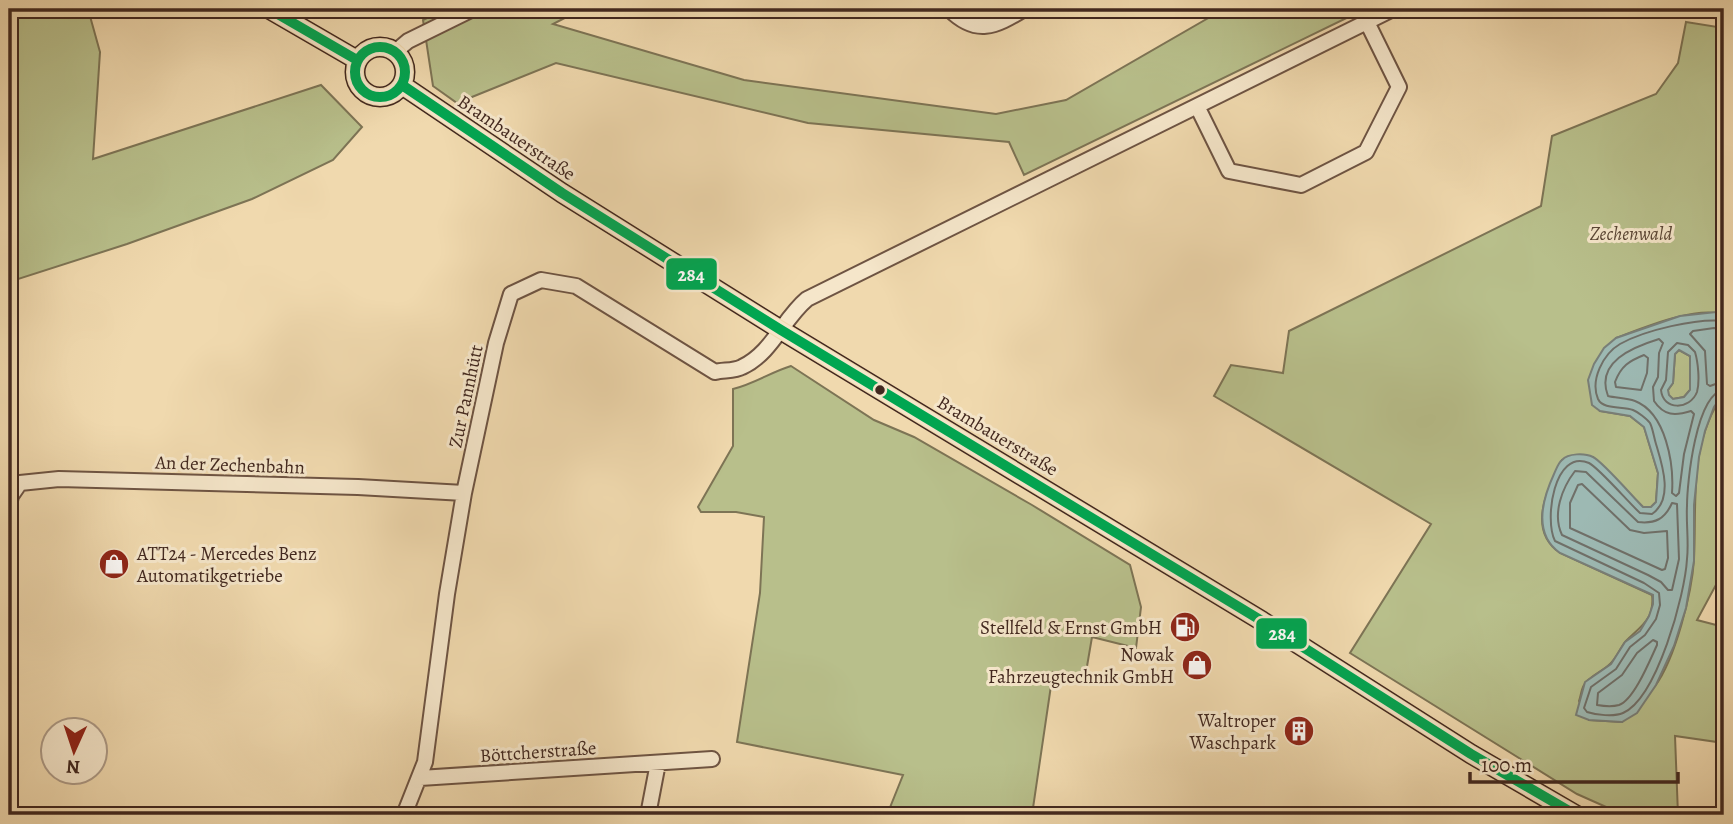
<svg xmlns="http://www.w3.org/2000/svg" width="1733" height="824" viewBox="0 0 1733 824" font-family="Alegreya,serif">
	<rect width="100%" height="100%" fill="#f0d9ae"/>
	<filter id="stains"><feTurbulence type="fractalNoise" baseFrequency=".00286" numOctaves="4"/><feColorMatrix values="0 0 0 0 .2 0 0 0 0 .09 0 0 0 0 .02 0 0 0 .5 -.17"/></filter>
	<radialGradient id="worn" r=".72"><stop offset=".6" stop-color="#630" stop-opacity="0"/><stop offset="1" stop-color="#630" stop-opacity=".3"/></radialGradient>
	<path fill="#b8bf8b" stroke="#7d7455" stroke-width="2" d="M 9,9 L 88,9 L 100,52 L 93,159 L 321,85 L 362,127 L 333,160 L 252,199 L 127,244 L 9,282 Z
		M 445,9 L 582,9 L 553,24 L 744,80 L 996,114 L 1066,100 L 1224,9 L 1365,9 L 1024,175 L 1009,142 L 808,123 L 556,63 L 457,103 L 433,86 L 423,20 Z
		M 1686,22 L 1724,28 L 1724,315 C 1697,305 1643,328 1616,338 L 1600,411 L 1630,416 L 1644,427 L 1658,473 L 1656,502 L 1651,507 L 1643,507 L 1593,457 L 1562,460 C 1548,489 1526,529 1560,553 L 1652,595 C 1655,619 1641,626 1626,641 C 1620,648 1617,658 1610,664 C 1602,672 1589,676 1584,685 C 1581,690 1581,696 1579,701 L 1589,720 L 1622,722 C 1633,710 1645,699 1655,686 C 1675,659 1692,593 1694,559 C 1697,501 1688,444 1724,393 L 1724,570 L 1697,620 L 1724,627 L 1724,743 L 1675,736 L 1678,815 L 1624,815 L 1577,794 L 1350,653 L 1431,524 L 1214,396 L 1231,365 L 1283,373 L 1289,331 L 1541,206 L 1552,136 L 1656,94 L 1678,63 Z
		M 1679,350 L 1690,356 L 1690,390 L 1684,397 L 1673,399 L 1668,395 L 1668,390 L 1673,383 L 1675,354 Z
		M 791,366 L 874,420 L 914,437 L 1032,505 L 1130,565 L 1141,607 L 1136,648 L 1092,637 L 1085,678 L 1053,672 L 1033,808 L 1045,815 L 887,815 L 903,775 L 737,742 L 760,593 L 764,517 L 736,512 L 701,512 L 698,507 L 733,446 L 733,389 C 754,384 771,372 791,366 Z"/>
	<path fill="#9db9b3" stroke="#797f78" stroke-width="2" fill-rule="evenodd" d="M 1716,312 L 1724,315 L 1724,393 L 1714,407 L 1705,431 L 1699,457 L 1694,505 L 1694,561 L 1686,608 L 1674,646 L 1656,685 L 1637,713 L 1622,722 L 1589,720 L 1576,715 L 1585,682 L 1611,664 L 1625,642 L 1640,631 L 1649,616 L 1653,604 L 1653,595 L 1560,553 C 1533,534 1542,500 1554,474 C 1556,470 1558,463 1562,460 C 1568,453 1585,453 1593,457 C 1602,461 1633,497 1643,507 L 1651,507 L 1656,502 L 1658,473 L 1644,427 L 1630,416 L 1600,411 L 1592,405 L 1588,380 L 1594,364 L 1604,348 L 1616,338 L 1680,316 ZM 1679,350 L 1690,356 L 1690,390 L 1684,397 L 1673,399 L 1669,395 L 1668,390 L 1673,383 L 1675,354 Z"/>
	<g fill="none" stroke-linecap="round" stroke-linejoin="round">
		<path stroke="#707069" stroke-width="2" d="M 1724,321 C 1697,318 1645,330 1620,344 C 1603,354 1590,380 1598,399 C 1603,410 1623,406 1633,410 C 1638,412 1647,419 1650,423 C 1653,429 1654,438 1656,444 C 1662,464 1674,499 1652,514 L 1640,513 C 1629,503 1599,468 1589,463 C 1554,448 1544,520 1555,541 L 1644,583 L 1659,593 L 1660,605 L 1656,619 L 1645,635 L 1630,647 L 1616,669 L 1591,687 L 1584,708 L 1587,712 C 1596,715 1614,717 1623,713 C 1657,698 1685,595 1687,559 C 1689,542 1686,524 1687,506 C 1687,483 1696,393 1724,390
			M 1724,330 L 1714,328 L 1693,331 L 1690,334 L 1705,351 L 1707,384 L 1710,386 L 1724,381
			M 1659,339 L 1663,343 L 1659,353 L 1658,377 L 1653,387 L 1654,401 C 1664,416 1675,416 1691,411 L 1694,414 L 1684,454 L 1679,493 L 1676,496 L 1672,493 C 1674,464 1666,413 1635,401 C 1626,398 1616,398 1608,396 C 1595,362 1633,347 1659,339 Z
			M 1677,343 L 1688,345 L 1695,352 C 1698,362 1700,381 1697,392 C 1690,410 1663,411 1661,390 L 1666,380 L 1668,352 Z
			M 1644,355 L 1648,358 L 1647,373 L 1641,390 L 1616,387 L 1615,382 C 1621,366 1629,361 1644,355 Z
			M 1575,471 L 1586,472 L 1638,522 C 1655,524 1665,519 1672,503 L 1677,504 L 1679,559 L 1672,590 L 1668,590 L 1661,582 L 1648,575 L 1562,535 C 1552,514 1562,488 1575,471 Z
			M 1582,484 L 1630,530 L 1644,533 L 1667,531 L 1668,558 L 1665,569 L 1662,570 L 1570,528 L 1570,503 L 1578,485 Z
			M 1653,640 L 1657,642 L 1657,645 C 1650,660 1634,700 1619,705 C 1612,707 1603,706 1597,705 L 1598,693 L 1622,675 L 1637,653 Z"/>
		<g stroke="#6e5443" stroke-width="18">
			<path id="minor" d="M 949,9 C 976,36 995,27 1024,9
				M 395,52 L 408,41 L 473,9
				M 1197,106 L 1229,171 L 1301,185 L 1366,152 L 1399,87 L 1367,22
				M 9,505 L 11,496 L 20,483 L 59,479 L 358,487 L 464,493
				M 420,778 L 712,759
				M 404,815 L 425,762 L 447,594 L 464,493 L 496,343 L 511,294 L 541,280 L 576,286 L 715,372 C 723,370 735,371 742,367 C 772,353 783,319 807,299 L 1393,9
				M 648,815 L 658,763"/>
		</g>
		<g stroke="#42281f" stroke-width="21">
			<path id="major" d="M 269,9 L 357,60
				M355 72a25 25 0 1 1 50 0a25 25 0 1 1-50 0Z
				M 402,85 L 562,193 L 781,330 L 1262,621 L 1471,754 L 1576,815"/>
		</g>
		<use href="#minor" stroke="#f5e6ca" stroke-width="14"/>
		<use href="#major" stroke="#f0d9ae" stroke-width="18"/>
		<g stroke="#f5e6ca" stroke-width="16">
			<path id="bus-1" d="M 269,9 L 357,60
				M355 72a25 25 0 1 1 50 0a25 25 0 1 1-50 0Z
				M 402,85 L 562,193 L 781,330 L 1262,621 L 1471,754 L 1576,815"/>
		</g>
		<use href="#bus-1" stroke="#00a651" stroke-width="10"/>
	</g>
	<defs>
		<g id="shop-disc" transform="scale(1.575)"><circle r="9.5" fill="#8f2418" stroke="#f5e6ca"/><path d="M-5-2.5h2.3a2.7 3.5 0 0 1 5.4 0H5L5.5 6h-11ZM-1.5-2.5h3a1.5 2.3 0 0 0-3 0Z" fill="#fff"/></g>
		<g id="fuel-disc" transform="scale(1.575)"><circle r="9.5" fill="#8f2418" stroke="#f5e6ca"/><path d="M-5.5-6h7V0h2V4h1.3V-2.5L3-4.5l.8-.8L6-3V5H2.5V1h-1V6h-7ZM-4.2-4.7v3.2H.2V-4.7Z" fill="#fff"/></g>
		<g id="building-disc" transform="scale(1.575)"><circle r="9.5" fill="#8f2418" stroke="#f5e6ca"/><path d="M-4-6H4V6H1V3H-1V6H-4ZM-2.5-4.3h1.7v1.8h-1.7ZM.8-4.3h1.7v1.8H.8ZM-2.5-1h1.7V.8h-1.7ZM.8-1h1.7V.8H.8Z" fill="#fff"/></g>
	</defs>
	<g fill-rule="evenodd">
		<use href="#shop-disc" x="114" y="564"/>
		<use href="#fuel-disc" x="1185" y="627"/>
		<use href="#shop-disc" x="1197" y="665"/>
		<use href="#building-disc" x="1299" y="731"/>
	</g>
	<circle fill="#42281f" stroke="#f5e6ca" stroke-width="2.5" cx="880" cy="390" r="6"/>
	<g text-anchor="middle" stroke-width="6" stroke-linejoin="round" paint-order="stroke">
		<g font-size="19" fill="#42281f" stroke="#f5e6ca">
			<text transform="translate(517 137) rotate(34)" y="7">Brambauerstraße</text>
			<text transform="translate(465 396) rotate(-78)" y="7">Zur Pannhütt</text>
			<text transform="translate(998 435) rotate(31)" y="7">Brambauerstraße</text>
			<text transform="translate(230 464) rotate(2)" y="7">An der Zechenbahn</text>
			<text transform="translate(538 751) rotate(-4)" y="7">Böttcherstraße</text>
		</g>
		<g font-size="19" font-style="italic" fill="#5a4635" stroke="#f5e6ca">
			<text x="1631" y="240">Zechenwald</text>
		</g>
		<g font-size="19" fill="#42281f" stroke="#f5e6ca" text-anchor="end">
			<text x="137" y="560" text-anchor="start">ATT24 - Mercedes Benz<tspan x="137" dy="22">Automatikgetriebe</tspan></text>
			<text x="1162" y="634">Stellfeld &amp; Ernst GmbH</text>
			<text x="1174" y="661">Nowak<tspan x="1174" dy="22">Fahrzeugtechnik GmbH</tspan></text>
			<text x="1276" y="727">Waltroper<tspan x="1276" dy="22">Waschpark</tspan></text>
		</g>
	</g>
	<g stroke="#f5e6ca" stroke-width="2.5">
		<rect x="665" y="257" width="53" height="34" rx="7" fill="#00a651"/>
		<rect x="1255" y="617" width="53" height="33" rx="7" fill="#00a651"/>
	</g>
	<g font-size="19" text-anchor="middle" font-weight="bold" fill="#fff">
		<text x="691" y="281">284</text>
		<text x="1282" y="640">284</text>
	</g>
	<rect width="1733" height="824" fill="none" stroke="#f0d9ae" stroke-width="35"/>
	<rect x="10" y="10" width="1712" height="803" fill="none" stroke="#42281f" stroke-width="3.5"/>
	<rect x="18" y="18" width="1698" height="789" fill="none" stroke="#42281f" stroke-width="2"/>
	<g transform="translate(74 751) rotate(183)"><circle r="33" fill="#f5e6ca" stroke="#ad9a86" stroke-width="2"/>
	<path d="M0-5L12 26L0 18L-12 26Z" fill="#8f2418"/>
	<text y="-10" font-size="19" font-weight="bold" text-anchor="middle" fill="#42281f">N</text>
	</g>
	<path d="M1470 772v10h208v-10" fill="none" stroke="#42281f" stroke-width="3.5"/>
	<text x="1481" y="772" font-size="21" fill="#42281f" stroke="#f5e6ca" stroke-width="5" paint-order="stroke">100 m</text>
	<rect width="100%" height="100%" filter="url(#stains)"/>
	<rect width="100%" height="100%" fill="url(#worn)"/>
</svg>
